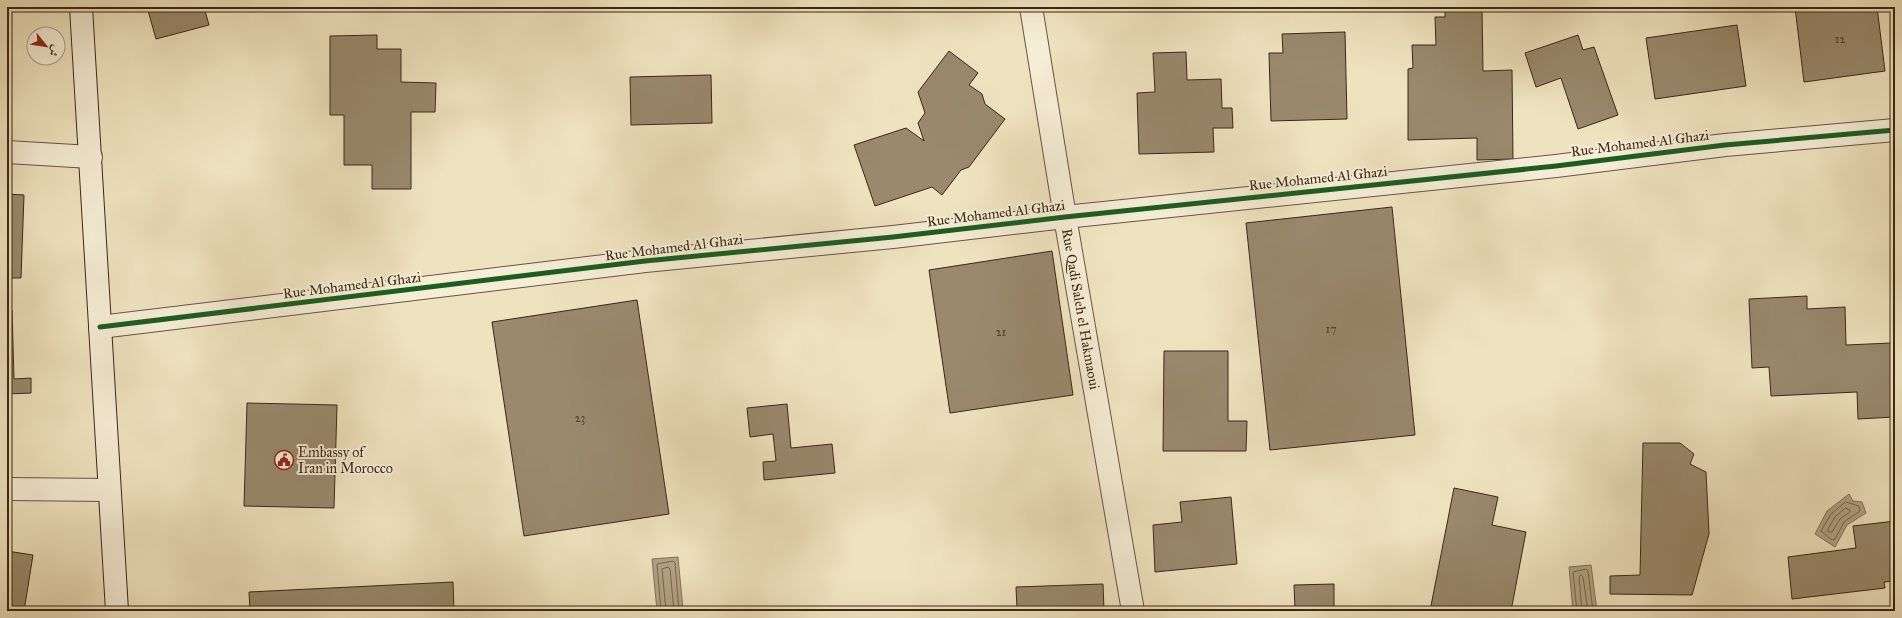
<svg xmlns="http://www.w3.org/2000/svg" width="1902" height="618" viewBox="0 0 1902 618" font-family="'IM FELL Great Primer',Amiri,serif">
	<rect width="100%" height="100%" fill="#efe3bf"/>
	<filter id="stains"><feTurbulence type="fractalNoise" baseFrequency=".005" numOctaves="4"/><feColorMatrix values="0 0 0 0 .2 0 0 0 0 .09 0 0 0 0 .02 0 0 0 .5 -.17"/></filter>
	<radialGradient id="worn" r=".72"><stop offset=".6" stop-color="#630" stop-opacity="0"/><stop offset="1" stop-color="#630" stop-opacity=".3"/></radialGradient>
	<path fill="#b2a385" stroke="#837158" d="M 1849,494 L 1853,501 L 1862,502 L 1866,513 L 1847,525 L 1835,547 L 1815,534 L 1827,511 Z
		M 678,557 L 683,610 L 657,611 L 652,559 Z
		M 1591,565 L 1597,611 L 1573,611 L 1569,567 Z"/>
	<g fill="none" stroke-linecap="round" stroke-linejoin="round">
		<path stroke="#77654c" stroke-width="1" d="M 1846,502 L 1859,506 L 1860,511 L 1844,522 L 1835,539 L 1832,540 L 1821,531 L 1831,514 Z
			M 1846,508 L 1850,510 L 1850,512 L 1840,519 L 1832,532 L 1828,532 L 1828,529 L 1835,517 Z
			M 661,611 L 657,564 L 673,561 L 675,563 L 679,611
			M 666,611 L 662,569 L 668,567 L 670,569 L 674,611
			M 1577,611 L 1573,572 L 1586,569 L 1588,571 L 1593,611
			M 1582,611 L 1579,577 L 1581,575 L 1583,577 L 1588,611"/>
	</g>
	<path fill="#99896d" stroke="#3c2714" d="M 147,7 L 204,7 L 209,25 L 156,39 Z
		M 1445,7 L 1482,7 L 1483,71 L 1512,70 L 1513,159 L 1477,160 L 1477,138 L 1408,140 L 1408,69 L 1413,68 L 1412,45 L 1436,45 L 1435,17 L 1445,17 Z
		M 1795,7 L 1877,7 L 1885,71 L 1804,82 Z
		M 1737,25 L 1746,86 L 1655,99 L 1646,38 Z
		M 1345,32 L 1347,119 L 1271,121 L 1269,53 L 1283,53 L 1282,34 Z
		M 377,35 L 377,49 L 401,49 L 401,82 L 436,83 L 435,112 L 411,112 L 411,189 L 372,189 L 372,165 L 344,165 L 344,115 L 330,115 L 330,36 Z
		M 1578,35 L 1583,50 L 1594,47 L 1618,115 L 1578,129 L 1561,78 L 1536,87 L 1525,53 Z
		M 949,51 L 978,73 L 969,85 L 982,94 L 985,104 L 1005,119 L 969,167 L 961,170 L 942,195 L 932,187 L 875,206 L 854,145 L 906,128 L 924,141 L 918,123 L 925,113 L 918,92 Z
		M 1186,52 L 1187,80 L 1221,79 L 1222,108 L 1232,108 L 1233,128 L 1213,128 L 1214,152 L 1139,154 L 1137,93 L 1155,92 L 1153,53 Z
		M 711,75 L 712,123 L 631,125 L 630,77 Z
		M 7,194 L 24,195 L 21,278 L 7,278 Z
		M 1392,207 L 1415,435 L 1270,450 L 1246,223 Z
		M 1052,251 L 1073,395 L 950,413 L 929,270 Z
		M 1807,296 L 1807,309 L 1845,307 L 1846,345 L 1891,343 L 1894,417 L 1858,419 L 1857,392 L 1771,396 L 1769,367 L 1752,368 L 1749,299 Z
		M 637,300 L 669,514 L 524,536 L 492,322 Z
		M 12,310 L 14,379 L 31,378 L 31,393 L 7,394 L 7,311 Z
		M 1164,351 L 1228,351 L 1228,421 L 1247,421 L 1246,451 L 1163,451 Z
		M 247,403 L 337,405 L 334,508 L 244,506 Z
		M 787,404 L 791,448 L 832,444 L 835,473 L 764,480 L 763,462 L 776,461 L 773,434 L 750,437 L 747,408 Z
		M 1643,443 L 1680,443 L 1694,454 L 1690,464 L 1706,472 L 1709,534 L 1692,595 L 1610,594 L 1610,576 L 1640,575 Z
		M 1454,488 L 1498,497 L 1492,525 L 1526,532 L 1511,611 L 1430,611 Z
		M 1231,497 L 1237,564 L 1155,572 L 1153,525 L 1182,522 L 1180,502 Z
		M 1895,521 L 1895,581 L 1884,582 L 1885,588 L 1792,599 L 1788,557 L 1856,548 L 1853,526 Z
		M 7,551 L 33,555 L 24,611 L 7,611 Z
		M 453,582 L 454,611 L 250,611 L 249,592 Z
		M 1103,584 L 1104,611 L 967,611 L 967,610 L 1017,608 L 1016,587 Z
		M 1334,584 L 1334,611 L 1216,611 L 1295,609 L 1294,585 Z"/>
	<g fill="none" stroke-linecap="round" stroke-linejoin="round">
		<g stroke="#69563f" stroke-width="24">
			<path id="minor" d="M 1031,7 L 1065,217 L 1133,611
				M 7,152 L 91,157
				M 100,327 L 645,261 L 893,237 L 1065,217 L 1556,166 L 1725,145 L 1895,130
				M 7,489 L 109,490"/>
		</g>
		<g stroke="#3c2714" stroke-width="24">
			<path id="secondary" d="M 81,7 L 117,611"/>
		</g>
		<use href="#minor" stroke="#f5edd5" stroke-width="22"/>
		<use href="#secondary" stroke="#f5edd5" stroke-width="22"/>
		<g stroke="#f5edd5" stroke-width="8">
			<path id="cycleway" d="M 100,327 L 645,261 L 893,237 L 1065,217 L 1556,166 L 1725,145 L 1895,130"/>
		</g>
		<use href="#cycleway" stroke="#1b5e20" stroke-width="5"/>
	</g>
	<defs>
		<g id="civic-ring" transform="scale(1)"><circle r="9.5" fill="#f5edd5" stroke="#8f2418" stroke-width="1.5"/><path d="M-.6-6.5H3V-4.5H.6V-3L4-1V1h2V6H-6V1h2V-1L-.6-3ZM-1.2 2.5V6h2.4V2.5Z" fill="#8f2418"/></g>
	</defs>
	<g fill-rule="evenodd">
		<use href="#civic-ring" x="284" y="460"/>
	</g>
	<g text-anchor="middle" stroke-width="4" stroke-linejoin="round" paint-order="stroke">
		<g font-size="12" fill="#53402a">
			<text x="1840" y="43">12</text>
			<text x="1331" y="333">17</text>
			<text x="1001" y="336">21</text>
			<text x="580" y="422">23</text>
		</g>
		<g font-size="14" fill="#3c2714" stroke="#f5edd5">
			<text transform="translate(1640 143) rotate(-7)" y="5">Rue Mohamed Al Ghazi</text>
			<text transform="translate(1318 178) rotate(-6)" y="5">Rue Mohamed Al Ghazi</text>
			<text transform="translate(996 213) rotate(-7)" y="5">Rue Mohamed Al Ghazi</text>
			<text transform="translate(674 247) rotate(-7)" y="5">Rue Mohamed Al Ghazi</text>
			<text transform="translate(352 285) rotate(-7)" y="5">Rue Mohamed Al Ghazi</text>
			<text transform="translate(1081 309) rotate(80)" y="5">Rue Qadi Saleh el Hakmaoui</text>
		</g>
		<g font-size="14" fill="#3c2714" stroke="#f5edd5" text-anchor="start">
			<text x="298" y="457">Embassy of<tspan x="298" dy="16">Iran in Morocco</tspan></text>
		</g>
	</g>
	<rect width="1902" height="618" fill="none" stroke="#efe3bf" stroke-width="24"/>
	<rect x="8" y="8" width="1886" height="602" fill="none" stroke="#3c2714" stroke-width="2"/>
	<rect x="12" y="12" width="1878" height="594" fill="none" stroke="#3c2714"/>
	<g transform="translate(46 46) rotate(120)"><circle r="19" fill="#f5edd5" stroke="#ab9e88"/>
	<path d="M0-3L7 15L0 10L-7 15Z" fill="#8f2418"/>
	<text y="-6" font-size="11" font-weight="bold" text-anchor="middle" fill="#3c2714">ش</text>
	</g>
	<rect width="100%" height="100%" filter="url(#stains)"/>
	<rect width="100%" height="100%" fill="url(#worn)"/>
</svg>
